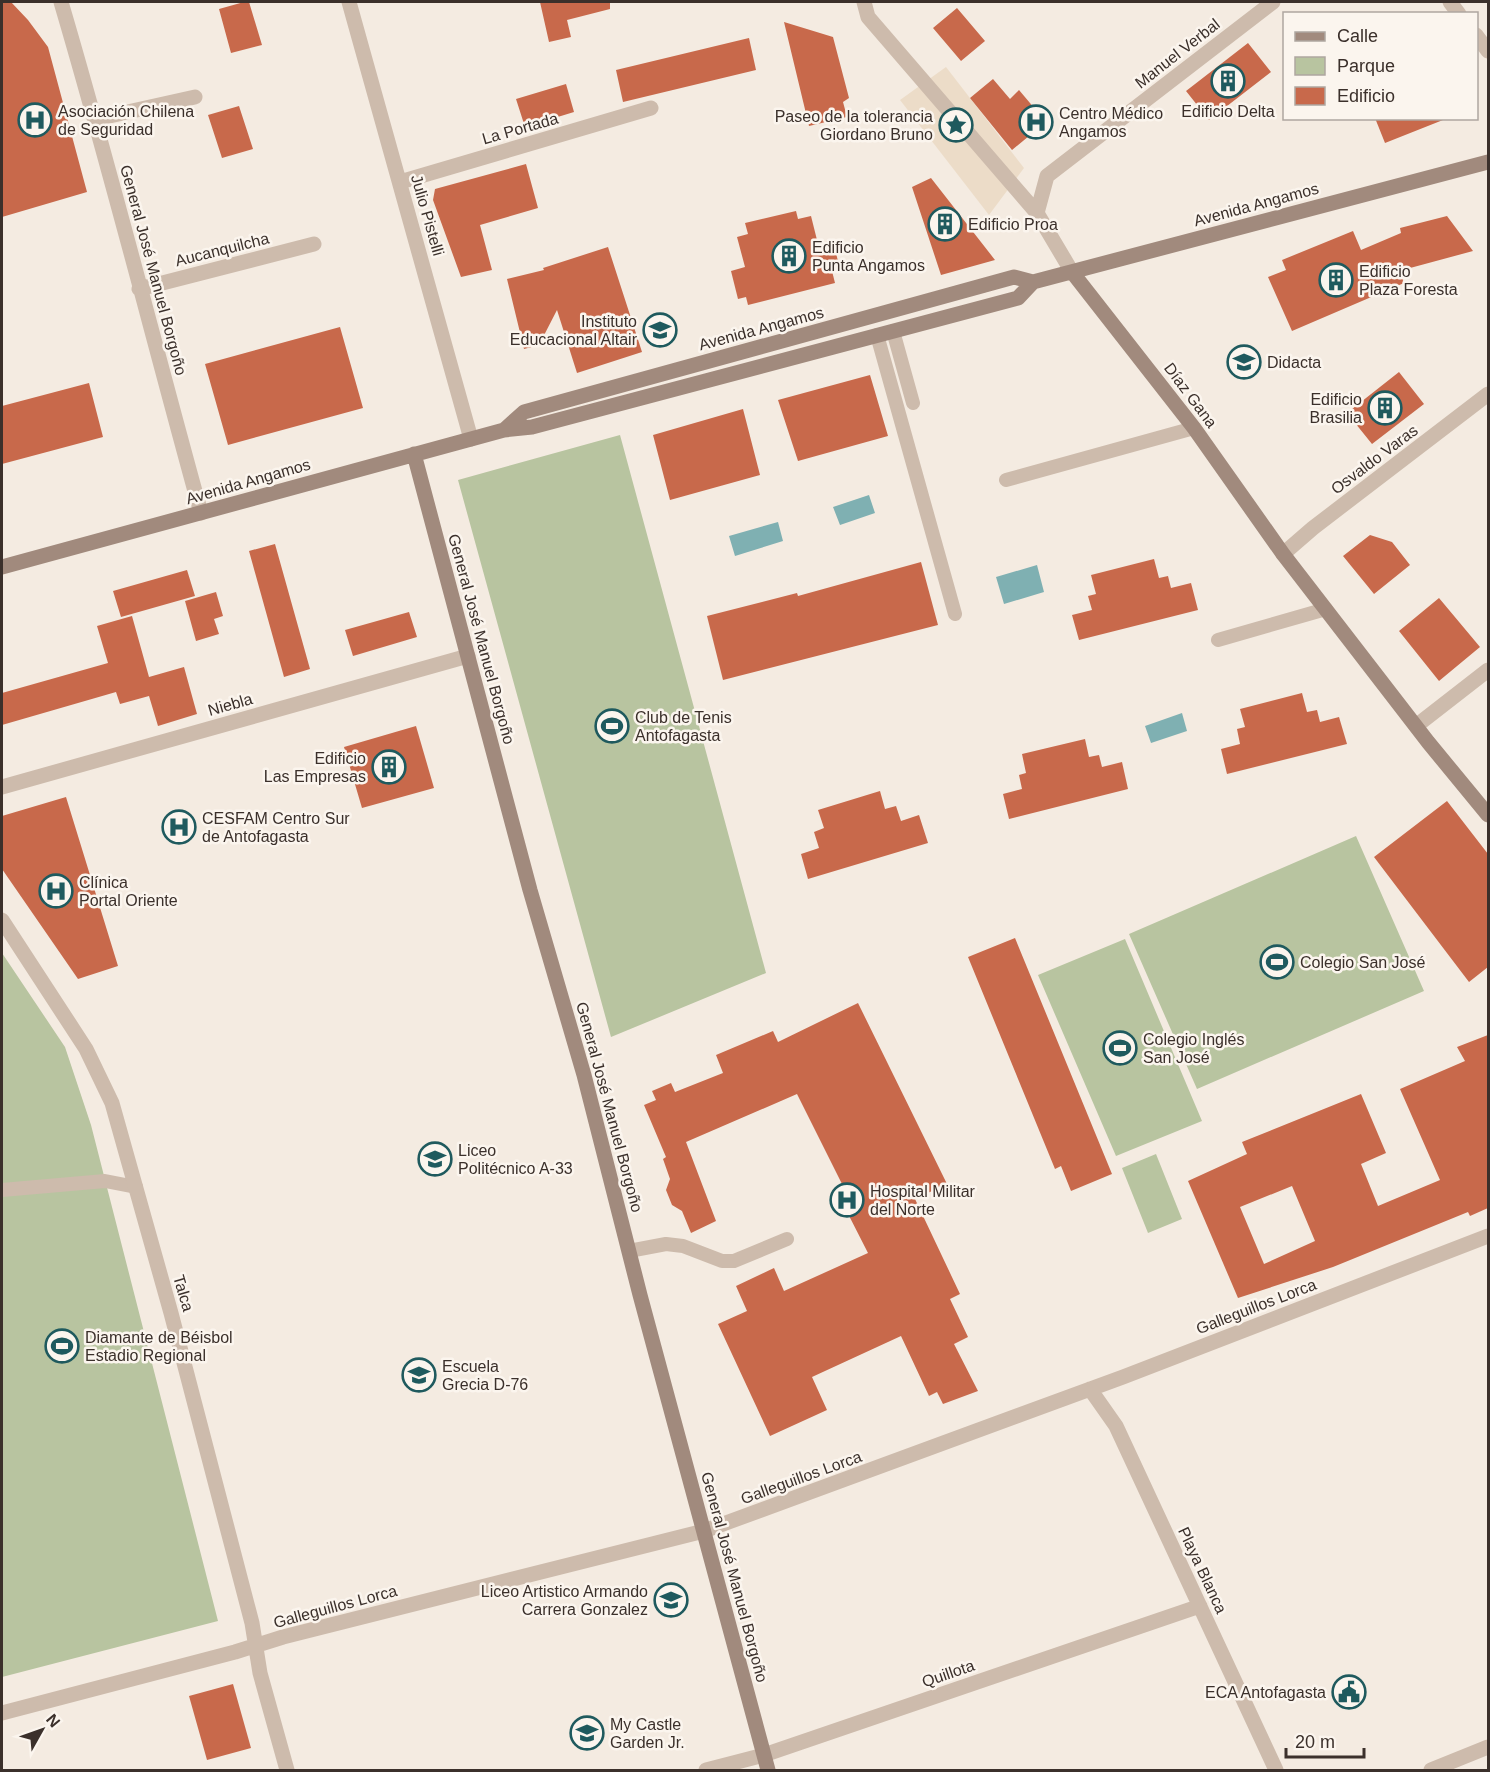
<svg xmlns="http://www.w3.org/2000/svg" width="1490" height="1772" viewBox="0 0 1490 1772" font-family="Arial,sans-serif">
	<rect width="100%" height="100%" fill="#f4ebe1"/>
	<path fill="#b8c4a0" d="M 620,435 L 766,973 L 611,1037 L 458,480 Z
		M 1356,836 L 1424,991 L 1197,1089 L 1129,934 Z
		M 1125,939 L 1202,1121 L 1116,1156 L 1038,975 Z
		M 2,953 L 65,1047 L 91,1125 L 218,1621 L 2,1677 Z
		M 1156,1154 L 1182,1219 L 1148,1233 L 1122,1168 Z"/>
	<path fill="#ecdcc8" d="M 946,67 L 1024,168 L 989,215 L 900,100 Z"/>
	<path fill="#7fb0b2" d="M 869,495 L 875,513 L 840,525 L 833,507 Z
		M 778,522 L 783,541 L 735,556 L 729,536 Z
		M 1037,565 L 1044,592 L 1004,604 L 996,577 Z
		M 1182,713 L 1187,731 L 1151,743 L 1145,726 Z"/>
	<path fill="#c8694b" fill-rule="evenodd" d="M 2,2 L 11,2 L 28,20 L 48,47 L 87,192 L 2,217 Z
		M 244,2 L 249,2 L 262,45 L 231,53 L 219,9 Z
		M 540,2 L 610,2 L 610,9 L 567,20 L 571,37 L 549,42 Z
		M 957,8 L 985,41 L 961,61 L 933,28 Z
		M 784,22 L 833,37 L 849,98 L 843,102 L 847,117 L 809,126 Z
		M 749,38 L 756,70 L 623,102 L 616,70 Z
		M 1248,43 L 1271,72 L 1209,120 L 1186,91 Z
		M 993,79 L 1010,99 L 1019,90 L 1046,122 L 1012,150 L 970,98 Z
		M 566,84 L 574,112 L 525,127 L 516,99 Z
		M 239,106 L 253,149 L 222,158 L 208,115 Z
		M 1375,118 L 1443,118 L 1443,120 L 1385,143 Z
		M 526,164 L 538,208 L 480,225 L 492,270 L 461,277 L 433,200 L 435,189 Z
		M 931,178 L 995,260 L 941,275 L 912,187 Z
		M 796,211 L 798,219 L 811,216 L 818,244 L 833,240 L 840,270 L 832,271 L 835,283 L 748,305 L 746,297 L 738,299 L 731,271 L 745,267 L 737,237 L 748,234 L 745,223 Z
		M 1447,216 L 1473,251 L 1399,271 L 1404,283 L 1292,331 L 1268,277 L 1286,270 L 1282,260 L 1353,231 L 1361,250 L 1401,233 L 1400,228 Z
		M 608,247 L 642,352 L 577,373 L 557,310 L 539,345 L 524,349 L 507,279 L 544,270 L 543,268 Z
		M 340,327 L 363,408 L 228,445 L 205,364 Z
		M 1399,372 L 1424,404 L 1372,444 L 1347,413 Z
		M 870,375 L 888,436 L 798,461 L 778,400 Z
		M 89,383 L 103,437 L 2,464 L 2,406 Z
		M 743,409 L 760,475 L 670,500 L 653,435 Z
		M 1370,535 L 1392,542 L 1410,565 L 1374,594 L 1343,556 Z
		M 275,544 L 310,669 L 284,677 L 249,551 Z
		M 1154,559 L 1159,578 L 1168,576 L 1171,588 L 1191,583 L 1198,610 L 1079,640 L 1072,615 L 1092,610 L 1088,596 L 1096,594 L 1091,575 Z
		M 921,562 L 938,625 L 723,680 L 707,616 L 797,593 L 798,596 Z
		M 187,570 L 195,596 L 121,617 L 113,591 Z
		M 216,592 L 223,616 L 214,619 L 219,634 L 196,641 L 185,601 Z
		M 1439,598 L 1480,647 L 1439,681 L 1399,631 Z
		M 409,612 L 417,637 L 353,656 L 345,630 Z
		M 132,616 L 149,677 L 184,667 L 197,714 L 158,726 L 149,696 L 120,704 L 116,692 L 2,725 L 2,693 L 108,663 L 97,626 Z
		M 1302,693 L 1307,712 L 1317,710 L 1320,722 L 1339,717 L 1347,744 L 1227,774 L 1221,749 L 1240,744 L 1237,729 L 1245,727 L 1240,709 Z
		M 416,726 L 434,788 L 362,808 L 344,747 Z
		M 1085,739 L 1089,757 L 1099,755 L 1102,767 L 1122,762 L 1128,789 L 1009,819 L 1003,794 L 1022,789 L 1019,775 L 1026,773 L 1022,754 Z
		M 880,791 L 885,809 L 896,806 L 901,821 L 919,815 L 928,843 L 808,879 L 801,854 L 819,848 L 814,832 L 824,828 L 818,810 Z
		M 66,797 L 118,966 L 78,979 L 2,869 L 2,816 Z
		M 1447,801 L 1488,854 L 1488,967 L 1469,982 L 1374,857 Z
		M 1015,938 L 1112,1174 L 1071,1191 L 1061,1166 L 1055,1169 L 968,957 Z
		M 858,1003 L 947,1184 L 915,1199 L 960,1294 L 950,1299 L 968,1337 L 954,1344 L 978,1391 L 943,1404 L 937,1392 L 929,1396 L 901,1336 L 812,1377 L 827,1410 L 770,1436 L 718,1324 L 747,1311 L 736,1286 L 774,1268 L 784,1291 L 868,1253 L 842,1202 L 849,1198 L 797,1094 L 686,1142 L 716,1221 L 691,1233 L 682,1211 L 672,1205 L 666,1190 L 670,1179 L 663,1159 L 666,1157 L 644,1105 L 656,1100 L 652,1091 L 671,1083 L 675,1092 L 723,1073 L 716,1055 L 773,1031 L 778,1042 Z
		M 1488,1035 L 1488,1208 L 1470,1216 L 1468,1212 L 1333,1267 L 1238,1298 L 1188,1181 L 1247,1154 L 1242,1142 L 1361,1094 L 1386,1153 L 1361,1164 L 1378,1206 L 1440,1180 L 1400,1089 L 1465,1061 L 1457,1047 ZM 1292,1186 L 1315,1241 L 1264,1264 L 1240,1207 Z
		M 233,1684 L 251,1748 L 207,1760 L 189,1696 Z"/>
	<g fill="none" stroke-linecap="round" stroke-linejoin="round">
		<path stroke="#cdbbac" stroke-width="14" d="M 893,331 L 913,403
			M 877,335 L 955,614
			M 1006,480 L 1194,428
			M 1218,640 L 1326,609
			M 2,1190 L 105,1181 L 136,1187
			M 629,1251 L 666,1244 L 683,1246 L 722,1261 L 734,1261 L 787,1239"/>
		<path stroke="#cdbbac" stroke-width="15" d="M 61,2 C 111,171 154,343 201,513
			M 349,2 L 471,439
			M 864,2 L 868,17 L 1037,213 L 1072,272
			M 1450,2 L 1459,14
			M 1476,35 L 1488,51
			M 96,119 L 195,97
			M 400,182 L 651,108
			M 1037,213 L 1047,176 L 1273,2
			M 139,289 L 314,244
			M 1283,554 L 1313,528 L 1488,394
			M 1416,726 L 1488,670
			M 2,787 L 468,656
			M 2,920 L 86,1049 L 112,1103 L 171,1313 L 252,1623 L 260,1673 L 287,1770
			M 1090,1389 L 1116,1426 L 1276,1770
			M 2,1713 L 235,1652 L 283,1637 L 704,1531 L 1123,1377 L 1488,1236
			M 706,1770 L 764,1755 L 1200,1606
			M 1431,1770 L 1488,1747"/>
		<path stroke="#a18a7d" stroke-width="15" d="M 1072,272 L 1194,428 L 1283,554 L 1428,742 L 1488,815
			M 504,430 L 524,412 L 1014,277 L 1033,282 L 1488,162
			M 414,454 L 530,890 L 584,1075 L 640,1295 L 768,1770
			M 2,567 L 504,430 L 532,427 L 1018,298 L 1033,282"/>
	</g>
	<defs>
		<g id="building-ring" transform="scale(1.725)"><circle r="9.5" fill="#fbf5ee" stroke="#1f5a5e" stroke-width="1.5"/><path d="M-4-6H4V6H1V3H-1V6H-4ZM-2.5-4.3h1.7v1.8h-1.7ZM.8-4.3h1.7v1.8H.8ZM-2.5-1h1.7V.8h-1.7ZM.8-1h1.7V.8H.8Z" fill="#1f5a5e"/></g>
		<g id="hospital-ring" transform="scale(1.725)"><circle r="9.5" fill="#fbf5ee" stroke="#1f5a5e" stroke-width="1.5"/><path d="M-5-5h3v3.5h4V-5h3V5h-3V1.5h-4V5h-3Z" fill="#1f5a5e"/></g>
		<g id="sight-ring" transform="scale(1.725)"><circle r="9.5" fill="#fbf5ee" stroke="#1f5a5e" stroke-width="1.5"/><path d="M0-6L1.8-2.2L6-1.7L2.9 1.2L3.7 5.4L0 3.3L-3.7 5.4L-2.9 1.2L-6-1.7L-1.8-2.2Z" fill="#1f5a5e"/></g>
		<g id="school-ring" transform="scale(1.725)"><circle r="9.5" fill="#fbf5ee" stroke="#1f5a5e" stroke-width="1.5"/><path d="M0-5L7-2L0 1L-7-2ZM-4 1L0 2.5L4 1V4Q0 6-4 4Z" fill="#1f5a5e"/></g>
		<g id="stadium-ring" transform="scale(1.725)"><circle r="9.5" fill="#fbf5ee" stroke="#1f5a5e" stroke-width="1.5"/><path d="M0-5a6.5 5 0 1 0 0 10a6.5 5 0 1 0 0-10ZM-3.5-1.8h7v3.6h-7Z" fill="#1f5a5e"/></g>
		<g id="civic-ring" transform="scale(1.725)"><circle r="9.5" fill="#fbf5ee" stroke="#1f5a5e" stroke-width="1.5"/><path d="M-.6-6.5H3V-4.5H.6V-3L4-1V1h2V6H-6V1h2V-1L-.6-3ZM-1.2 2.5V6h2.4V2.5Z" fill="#1f5a5e"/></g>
	</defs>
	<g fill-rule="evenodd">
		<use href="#building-ring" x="1228" y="81"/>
		<use href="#hospital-ring" x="35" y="120"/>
		<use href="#hospital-ring" x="1036" y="122"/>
		<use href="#sight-ring" x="956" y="125"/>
		<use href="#building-ring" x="945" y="224"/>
		<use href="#building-ring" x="789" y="256"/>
		<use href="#building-ring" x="1336" y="280"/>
		<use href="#school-ring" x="660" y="330"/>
		<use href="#school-ring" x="1244" y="362"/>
		<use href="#building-ring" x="1385" y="408"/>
		<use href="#stadium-ring" x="612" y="726"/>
		<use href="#building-ring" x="389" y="767"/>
		<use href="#hospital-ring" x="179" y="827"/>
		<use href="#hospital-ring" x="56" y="891"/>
		<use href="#stadium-ring" x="1277" y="962"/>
		<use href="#stadium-ring" x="1120" y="1048"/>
		<use href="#school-ring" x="435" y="1159"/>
		<use href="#hospital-ring" x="847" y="1200"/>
		<use href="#stadium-ring" x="62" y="1346"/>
		<use href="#school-ring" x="419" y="1375"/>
		<use href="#school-ring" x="671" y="1600"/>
		<use href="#civic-ring" x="1349" y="1692"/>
		<use href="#school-ring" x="587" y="1733"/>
	</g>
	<g text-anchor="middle" stroke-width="5" stroke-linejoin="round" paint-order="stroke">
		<g font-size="16" fill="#3b302b" stroke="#fbf5ee">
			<text transform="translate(1177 53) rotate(-38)" y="6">Manuel Verbal</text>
			<text transform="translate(520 128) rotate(-16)" y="6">La Portada</text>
			<text transform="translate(1256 204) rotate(-15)" y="6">Avenida Angamos</text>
			<text transform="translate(428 215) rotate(74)" y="6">Julio Pistelli</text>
			<text transform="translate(222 249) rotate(-14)" y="6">Aucanquilcha</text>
			<text transform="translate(154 270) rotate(75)" y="6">General José Manuel Borgoño</text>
			<text transform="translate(761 328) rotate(-15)" y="6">Avenida Angamos</text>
			<text transform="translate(1191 395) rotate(53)" y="6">Díaz Gana</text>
			<text transform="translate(1374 459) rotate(-37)" y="6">Osvaldo Varas</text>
			<text transform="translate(248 481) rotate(-16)" y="6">Avenida Angamos</text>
			<text transform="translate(482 639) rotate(75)" y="6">General José Manuel Borgoño</text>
			<text transform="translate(230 704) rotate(-16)" y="6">Niebla</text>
			<text transform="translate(610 1107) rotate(75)" y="6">General José Manuel Borgoño</text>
			<text transform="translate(184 1293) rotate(74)" y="6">Talca</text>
			<text transform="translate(1256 1306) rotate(-21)" y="6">Galleguillos Lorca</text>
			<text transform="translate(801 1477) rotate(-20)" y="6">Galleguillos Lorca</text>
			<text transform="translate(1203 1570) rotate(65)" y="6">Playa Blanca</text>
			<text transform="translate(735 1577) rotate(75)" y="6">General José Manuel Borgoño</text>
			<text transform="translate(335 1606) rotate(-15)" y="6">Galleguillos Lorca</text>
			<text transform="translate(948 1673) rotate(-19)" y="6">Quillota</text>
		</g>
		<g font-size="16" fill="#3b302b" stroke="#fbf5ee" text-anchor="start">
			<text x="58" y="117">Asociación Chilena<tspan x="58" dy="18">de Seguridad</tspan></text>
			<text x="1228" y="117" text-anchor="middle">Edificio Delta</text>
			<text x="1059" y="119">Centro Médico<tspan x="1059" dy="18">Angamos</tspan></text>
			<text x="933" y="122" text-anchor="end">Paseo de la tolerancia<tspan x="933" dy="18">Giordano Bruno</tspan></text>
			<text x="968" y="230">Edificio Proa</text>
			<text x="812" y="253">Edificio<tspan x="812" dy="18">Punta Angamos</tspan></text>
			<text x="1359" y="277">Edificio<tspan x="1359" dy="18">Plaza Foresta</tspan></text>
			<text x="637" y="327" text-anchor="end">Instituto<tspan x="637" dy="18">Educacional Altair</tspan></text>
			<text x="1267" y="368">Didacta</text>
			<text x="1362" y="405" text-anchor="end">Edificio<tspan x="1362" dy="18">Brasilia</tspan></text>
			<text x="635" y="723">Club de Tenis<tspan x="635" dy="18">Antofagasta</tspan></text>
			<text x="366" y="764" text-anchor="end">Edificio<tspan x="366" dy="18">Las Empresas</tspan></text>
			<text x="202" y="824">CESFAM Centro Sur<tspan x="202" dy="18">de Antofagasta</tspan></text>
			<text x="79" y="888">Clínica<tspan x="79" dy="18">Portal Oriente</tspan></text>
			<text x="1300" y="968">Colegio San José</text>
			<text x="1143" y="1045">Colegio Inglés<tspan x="1143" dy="18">San José</tspan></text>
			<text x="458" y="1156">Liceo<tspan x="458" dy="18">Politécnico A-33</tspan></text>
			<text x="870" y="1197">Hospital Militar<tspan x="870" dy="18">del Norte</tspan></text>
			<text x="85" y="1343">Diamante de Béisbol<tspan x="85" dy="18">Estadio Regional</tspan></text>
			<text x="442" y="1372">Escuela<tspan x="442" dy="18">Grecia D-76</tspan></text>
			<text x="648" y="1597" text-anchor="end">Liceo Artistico Armando<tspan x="648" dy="18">Carrera Gonzalez</tspan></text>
			<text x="1326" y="1698" text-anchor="end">ECA Antofagasta</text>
			<text x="610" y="1730">My Castle<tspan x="610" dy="18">Garden Jr.</tspan></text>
		</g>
	</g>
	<rect width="1490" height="1772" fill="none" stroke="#3b302b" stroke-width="6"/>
	<rect x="1283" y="12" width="195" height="108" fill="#fbf5ee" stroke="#aea6a0" stroke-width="1.5"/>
	<rect x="1295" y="32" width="30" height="9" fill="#a18a7d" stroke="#aea6a0" stroke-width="1.5"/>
	<text x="1337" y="42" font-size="18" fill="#3b302b">Calle</text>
	<rect x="1295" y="57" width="30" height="18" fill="#b8c4a0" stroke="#aea6a0" stroke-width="1.5"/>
	<text x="1337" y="72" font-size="18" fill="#3b302b">Parque</text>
	<rect x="1295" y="87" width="30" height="18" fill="#c8694b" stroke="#aea6a0" stroke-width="1.5"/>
	<text x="1337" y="102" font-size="18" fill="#3b302b">Edificio</text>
	<g transform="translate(42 1730) rotate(50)" stroke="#fbf5ee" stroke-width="4.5" paint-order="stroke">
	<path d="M0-4.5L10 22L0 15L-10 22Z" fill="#3b302b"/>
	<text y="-9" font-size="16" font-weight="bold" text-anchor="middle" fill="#3b302b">N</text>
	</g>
	<path d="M1286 1748v9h78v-9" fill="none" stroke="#3b302b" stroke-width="3"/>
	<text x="1295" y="1748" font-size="18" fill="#3b302b" stroke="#fbf5ee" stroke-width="4.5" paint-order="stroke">20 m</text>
</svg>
